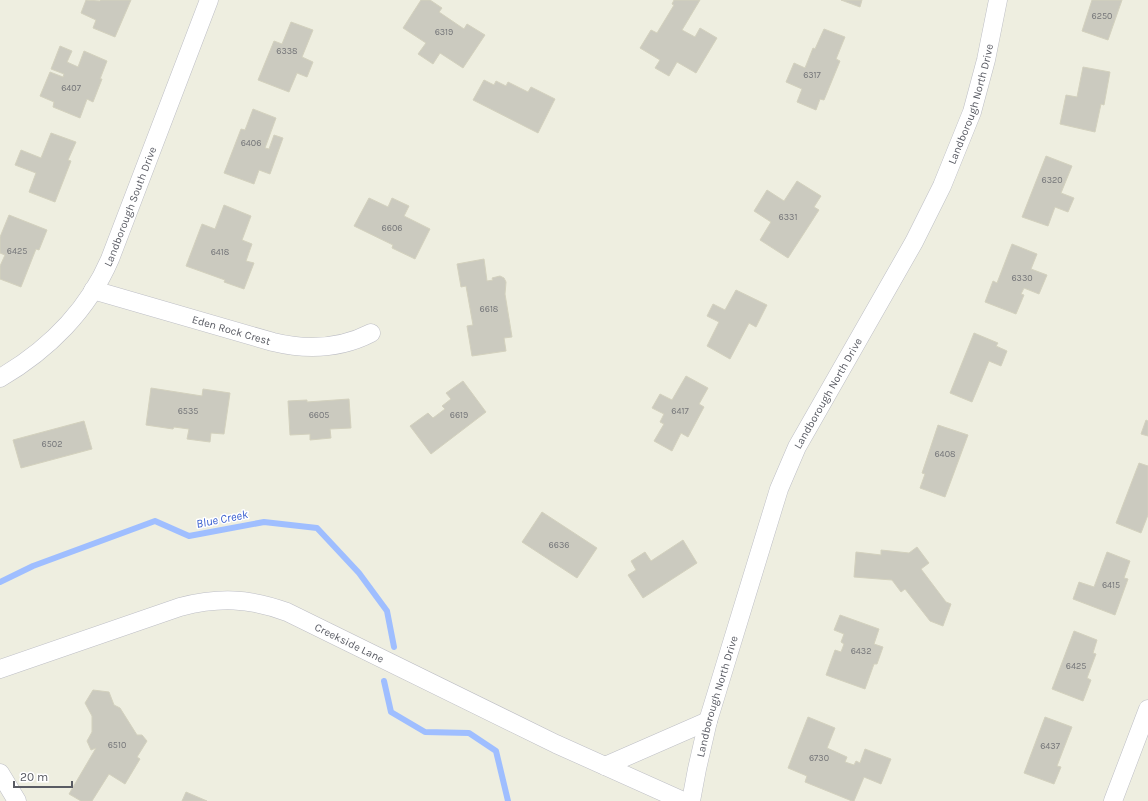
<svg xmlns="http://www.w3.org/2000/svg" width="1148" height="801" viewBox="0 0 1148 801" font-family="Karla,sans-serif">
	<rect width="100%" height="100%" fill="#eeeee0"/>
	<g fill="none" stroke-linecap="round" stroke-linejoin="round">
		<path stroke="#9fbeff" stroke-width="6" d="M 0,582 L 33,566 L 155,521 L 189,536 L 264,522 L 317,528 L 359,573 L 387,611 L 394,647
			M 384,681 L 391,712 L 425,732 L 469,733 L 496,751 L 508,801"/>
	</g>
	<path fill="#cbcabf" stroke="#d3d1be" d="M 86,0 L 100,1 L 101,0 L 131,0 L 115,37 L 93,28 L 96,20 L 81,13 Z
		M 421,0 L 430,0 L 442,8 L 439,12 L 464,29 L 467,24 L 485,35 L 463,68 L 440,53 L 433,64 L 418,54 L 426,43 L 403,28 Z
		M 674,0 L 700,0 L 682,30 L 695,37 L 700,28 L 717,38 L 696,73 L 677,62 L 669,76 L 655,68 L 660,60 L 640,48 L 651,30 L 657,33 L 674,5 L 672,4 Z
		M 841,0 L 862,0 L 860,7 Z
		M 1092,0 L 1122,0 L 1108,40 L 1082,31 Z
		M 291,22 L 313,30 L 302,57 L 313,62 L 307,77 L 297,73 L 289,92 L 258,80 L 274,41 L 282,44 Z
		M 824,29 L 845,37 L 836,59 L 840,61 L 824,100 L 820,99 L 816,110 L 797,102 L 802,89 L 786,82 L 794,63 L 805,68 L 813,48 L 815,49 Z
		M 60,46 L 72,51 L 67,62 L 78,67 L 84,51 L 107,61 L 100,79 L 102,79 L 93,102 L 87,99 L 80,118 L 53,107 L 54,102 L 40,96 L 50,72 L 63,77 L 64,74 L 51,69 Z
		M 1083,67 L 1110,72 L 1104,105 L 1101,104 L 1095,132 L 1060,124 L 1066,95 L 1077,97 Z
		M 484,80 L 494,85 L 496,81 L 506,86 L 508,82 L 528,92 L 531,87 L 555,99 L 538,133 L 473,100 Z
		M 253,109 L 276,118 L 265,148 L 269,149 L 274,135 L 283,138 L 270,174 L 259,170 L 254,184 L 224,173 L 241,129 L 245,130 Z
		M 51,133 L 76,142 L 68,160 L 71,161 L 55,202 L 29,192 L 36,173 L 15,165 L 21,150 L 41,158 Z
		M 1046,156 L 1072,166 L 1061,193 L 1074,198 L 1068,212 L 1055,207 L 1048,226 L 1022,217 Z
		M 797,181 L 821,196 L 814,207 L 819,210 L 788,258 L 760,240 L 771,222 L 754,211 L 767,190 L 784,201 Z
		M 369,198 L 388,207 L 392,198 L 409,206 L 404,216 L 430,229 L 415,259 L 392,248 L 393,245 L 354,226 Z
		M 224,205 L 251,216 L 242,240 L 252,244 L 246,261 L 254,263 L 244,289 L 224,282 L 225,280 L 186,266 L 202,224 L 215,229 Z
		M 9,215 L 47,230 L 39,250 L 36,249 L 21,287 L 0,279 L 0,266 L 5,255 L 0,253 L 0,237 Z
		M 1012,244 L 1037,254 L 1031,269 L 1047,275 L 1039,294 L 1024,288 L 1021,294 L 1024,295 L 1016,314 L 985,302 L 993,281 L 997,283 Z
		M 484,259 L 487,281 L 493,280 L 492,278 L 500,276 L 504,278 L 506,282 L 505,294 L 512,337 L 504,338 L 506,351 L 472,356 L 467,326 L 473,325 L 466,286 L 461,287 L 457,264 Z
		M 736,290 L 767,305 L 756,327 L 749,323 L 730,359 L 707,346 L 719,322 L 707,316 L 713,304 L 725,310 Z
		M 974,333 L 998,343 L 996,346 L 1007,351 L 1001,366 L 989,361 L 972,402 L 950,393 Z
		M 686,376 L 708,388 L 699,404 L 704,407 L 688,437 L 681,433 L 672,451 L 654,441 L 664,424 L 660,422 L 664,414 L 652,408 L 660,394 L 672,400 Z
		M 463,381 L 486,412 L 431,454 L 410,426 L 428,413 L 433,418 L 445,409 L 442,406 L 451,399 L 446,393 Z
		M 151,388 L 202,396 L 203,389 L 230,393 L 224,434 L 211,433 L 210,442 L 187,439 L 189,429 L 174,427 L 173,429 L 146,425 Z
		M 349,399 L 351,428 L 330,429 L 331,438 L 310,440 L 310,434 L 290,435 L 288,401 L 307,400 L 307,402 Z
		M 1146,420 L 1148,421 L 1148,436 L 1141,434 Z
		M 84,421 L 92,449 L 21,468 L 13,440 Z
		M 938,425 L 968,435 L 945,497 L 920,488 L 925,474 L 922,473 Z
		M 1139,463 L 1148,466 L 1148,515 L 1141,533 L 1116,523 Z
		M 542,512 L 597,548 L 577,578 L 522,542 Z
		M 683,540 L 697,563 L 643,598 L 628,575 L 636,570 L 631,561 L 645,552 L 651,561 Z
		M 917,547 L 929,563 L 921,569 L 946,602 L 951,604 L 943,626 L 930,621 L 905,589 L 901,592 L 892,580 L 854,577 L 856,552 L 881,555 L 881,550 L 909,553 Z
		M 1107,552 L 1130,561 L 1124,578 L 1128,579 L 1115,615 L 1073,599 L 1079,582 L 1094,587 Z
		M 840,615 L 879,629 L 874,644 L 883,647 L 877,664 L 874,664 L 865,689 L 826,675 L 835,650 L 841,652 L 844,644 L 841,642 L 844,634 L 834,630 Z
		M 1074,631 L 1097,640 L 1093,653 L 1096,654 L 1087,678 L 1091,680 L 1083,701 L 1052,689 Z
		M 93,690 L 109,692 L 114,705 L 120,708 L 137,735 L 142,735 L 147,741 L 137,757 L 140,759 L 125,784 L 109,774 L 92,801 L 81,801 L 69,794 L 96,748 L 91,750 L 87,741 L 92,732 L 92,716 L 85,703 Z
		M 808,717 L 835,728 L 827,748 L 847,757 L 845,762 L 854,765 L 856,761 L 860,763 L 865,749 L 891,759 L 881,784 L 864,777 L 854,801 L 852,801 L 805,782 L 807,776 L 788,768 Z
		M 1045,717 L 1072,727 L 1057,766 L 1061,767 L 1054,784 L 1024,773 Z
		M 186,792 L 207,801 L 182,801 Z"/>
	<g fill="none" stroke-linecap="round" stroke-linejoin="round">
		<g stroke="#bdbec5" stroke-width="19">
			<g id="minor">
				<path id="s1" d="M 93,290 L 273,342 C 306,350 340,349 371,333"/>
				<path id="s2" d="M 0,378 C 48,350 88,310 110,259 L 209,0"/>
				<path id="s3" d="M 0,669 L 180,607 C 219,597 249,598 287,612 L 556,744 L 683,801"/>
				<path d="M 605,766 L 708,721"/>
				<path d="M 0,773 L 17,801"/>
				<path id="s4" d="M 691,801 L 697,769 L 708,721 L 779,489 L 797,447 L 914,242 L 942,186 L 972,112 L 986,60 L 998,0"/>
				<path d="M 1113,801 L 1148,709"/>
			</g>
		</g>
		<use href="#minor" stroke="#fff" stroke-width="18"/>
	</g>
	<g text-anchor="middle" stroke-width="3" stroke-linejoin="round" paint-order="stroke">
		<g font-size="9" fill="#76777a">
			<text x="1102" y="19">6250</text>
			<text x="444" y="35">6319</text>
			<text x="287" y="54">6338</text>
			<text x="812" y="78">6317</text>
			<text x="71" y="91">6407</text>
			<text x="251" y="146">6406</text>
			<text x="1052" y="183">6320</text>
			<text x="788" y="220">6331</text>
			<text x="392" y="231">6606</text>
			<text x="17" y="254">6425</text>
			<text x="220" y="255">6418</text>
			<text x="1022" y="281">6330</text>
			<text x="489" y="312">6618</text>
			<text x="188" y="414">6535</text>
			<text x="680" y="414">6417</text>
			<text x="319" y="418">6605</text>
			<text x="459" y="418">6619</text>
			<text x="52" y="447">6502</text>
			<text x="945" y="457">6408</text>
			<text x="559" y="548">6636</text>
			<text x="1111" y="588">6415</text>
			<text x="861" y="654">6432</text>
			<text x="1076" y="669">6425</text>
			<text x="117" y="748">6510</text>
			<text x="1050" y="749">6437</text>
			<text x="819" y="761">6730</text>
		</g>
		<g font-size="11" fill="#595b63" stroke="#fff">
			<text dy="4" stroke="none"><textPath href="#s4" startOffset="756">Landborough North Drive</textPath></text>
			<text dy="4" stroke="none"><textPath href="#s2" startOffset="221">Landborough South Drive</textPath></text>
			<text dy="4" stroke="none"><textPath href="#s1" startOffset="144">Eden Rock Crest</textPath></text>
			<text dy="4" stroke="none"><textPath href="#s4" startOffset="432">Landborough North Drive</textPath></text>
			<text dy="4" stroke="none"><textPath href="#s3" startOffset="369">Creekside Lane</textPath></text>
			<text dy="4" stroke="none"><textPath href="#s4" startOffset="108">Landborough North Drive</textPath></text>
		</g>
		<g font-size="12" font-style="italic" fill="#365cce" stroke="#fff">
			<text transform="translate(222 519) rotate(-11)" y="4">Blue Creek</text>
		</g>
	</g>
	<path d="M14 781v6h58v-6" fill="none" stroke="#595b63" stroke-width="2"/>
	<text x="20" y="781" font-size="12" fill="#595b63" stroke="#ffffff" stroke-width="3" paint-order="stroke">20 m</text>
</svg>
